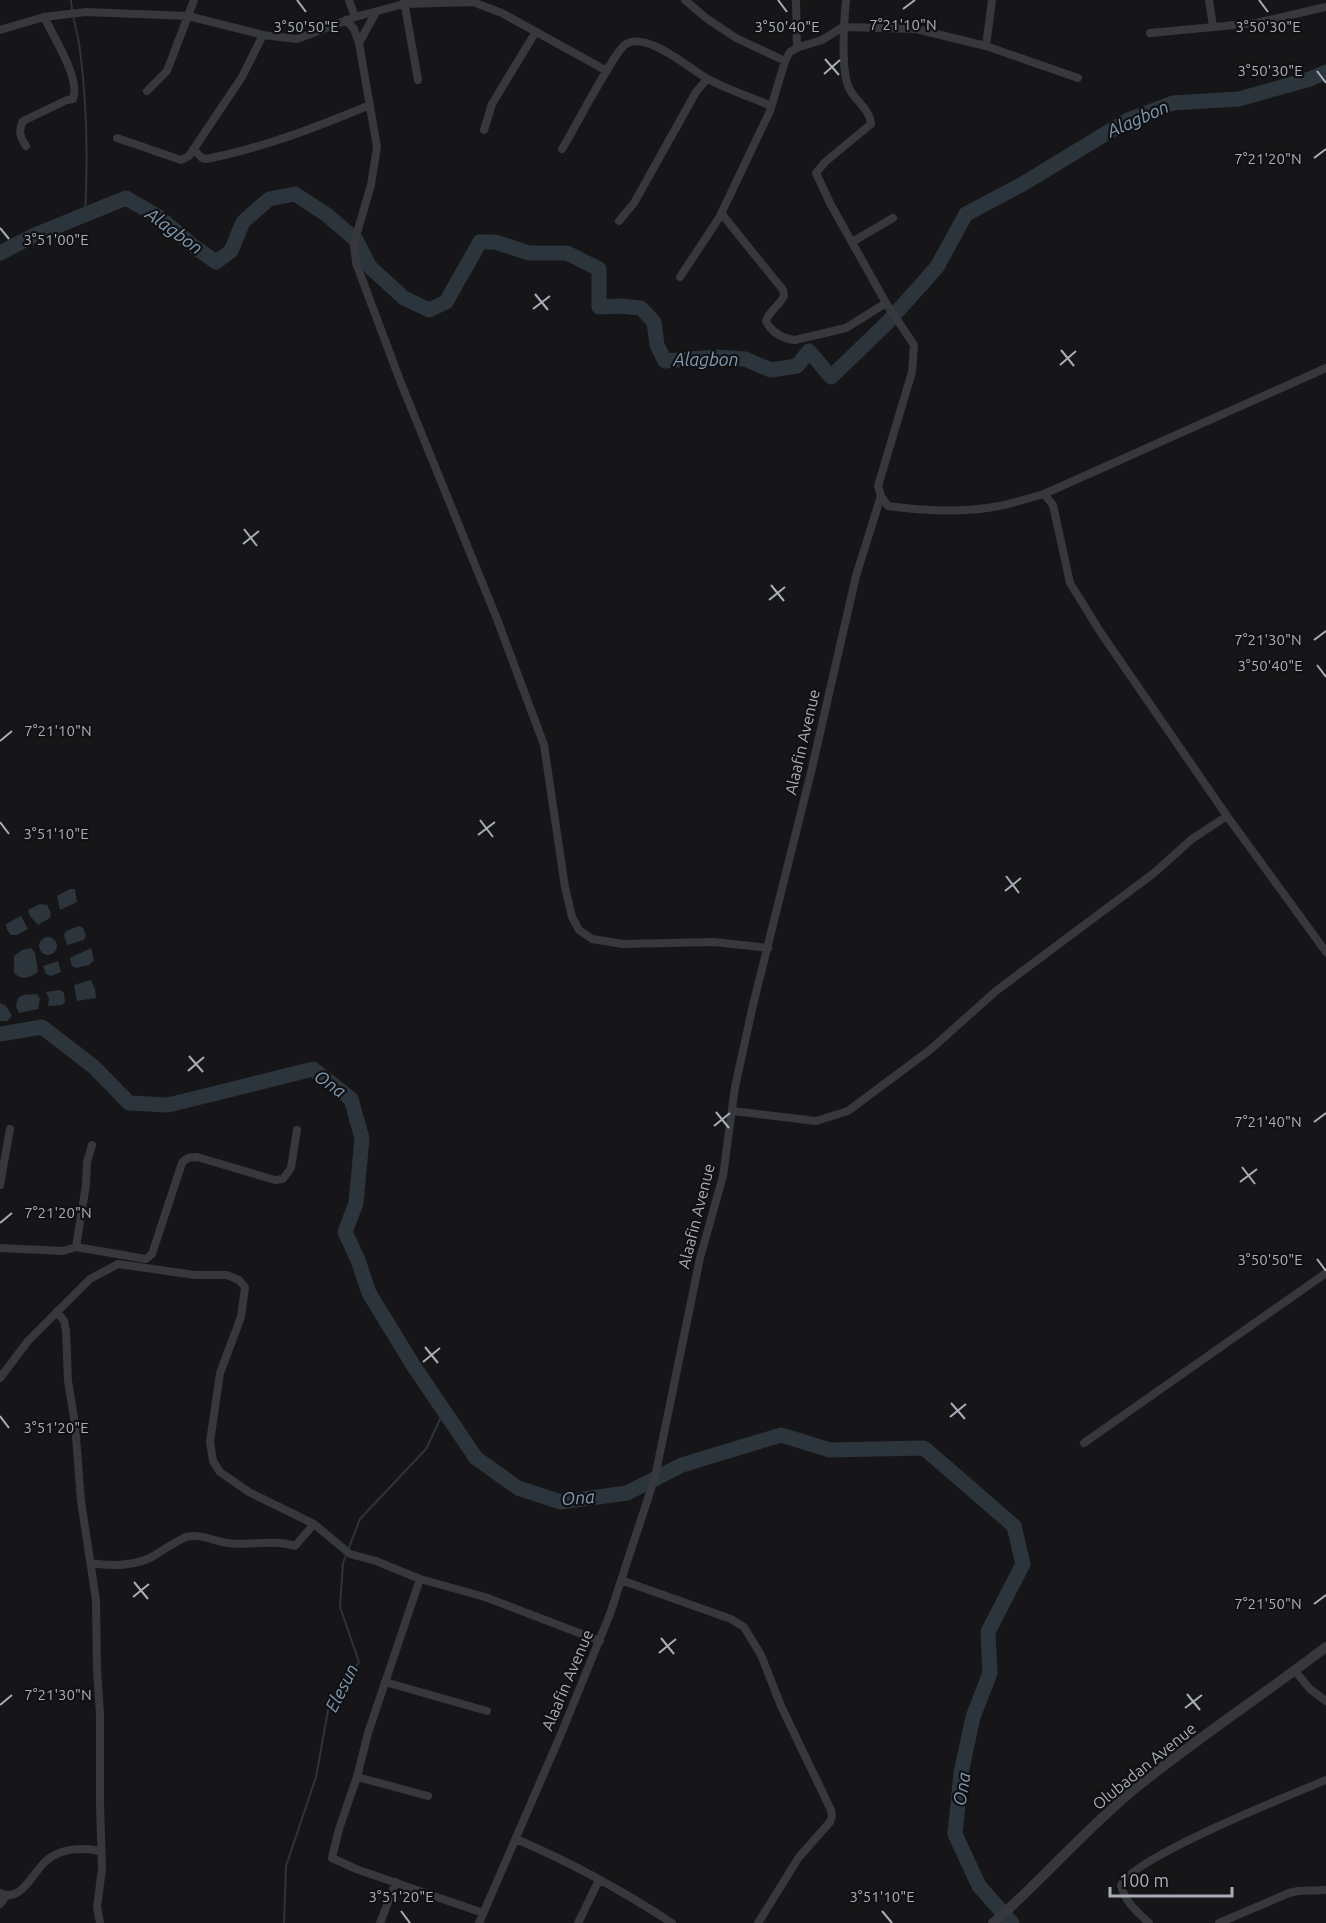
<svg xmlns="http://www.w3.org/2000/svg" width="1326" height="1923" viewBox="0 0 1326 1923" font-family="Ubuntu,sans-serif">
	<rect width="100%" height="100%" fill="#161618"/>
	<path fill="#2c353c" d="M 70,889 L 75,889 L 77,902 L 60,910 L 57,896 Z
		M 40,904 L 47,905 L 51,913 L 50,918 L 38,925 L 30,916 L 28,910 Z
		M 21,916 L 28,929 L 17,935 L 11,935 L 7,930 L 6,924 Z
		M 79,926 L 83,928 L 86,935 L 84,940 L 67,945 L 64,935 L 66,931 Z
		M39 946a9 9 0 1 1 18 0a9 9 0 1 1-18 0Z
		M 31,948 L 35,953 L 38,972 C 28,978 23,981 14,973 L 14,956 L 22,950 Z
		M 91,948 L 94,960 L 89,965 L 76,968 L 72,966 L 70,958 Z
		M 58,961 L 61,972 L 51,976 L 46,974 L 43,966 Z
		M 91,980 L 95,989 L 96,998 L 77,1001 L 74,985 Z
		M 60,990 L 64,993 L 65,1002 L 62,1005 L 48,1006 L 49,999 L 46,992 Z
		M 37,994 L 40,999 L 38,1009 L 19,1013 L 16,1006 L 18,998 L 23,995 Z
		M 0,1003 L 6,1006 L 12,1016 L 7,1021 L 0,1021 Z"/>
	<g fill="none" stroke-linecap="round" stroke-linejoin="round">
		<path stroke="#2c353c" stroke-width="2" d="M 71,0 C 72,17 78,33 80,50 C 87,104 88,160 85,215
			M 348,1550 L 360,1519 L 426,1449 L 444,1411
			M 284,1923 L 286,1866 L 316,1777 L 329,1705 L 359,1662 L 340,1607 L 343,1563 L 346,1555"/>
		<path stroke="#2c353c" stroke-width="15" d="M 0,253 L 35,235 L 126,198 L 159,217 L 192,245 L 216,262 L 231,251 L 243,222 L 269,199 L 295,194 L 327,215 L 356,240 L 370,267 L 404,298 L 429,310 L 446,302 L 480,242 L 495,242 L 529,253 L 567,253 L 599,269 L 599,307 L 620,306 L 641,308 L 654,322 L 657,345 L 665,361 L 716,357 L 745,359 L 771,370 L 797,366 L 809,351 L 831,377 L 887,323 L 937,267 L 966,214 L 1021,185 L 1128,120 L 1173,103 L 1239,99 L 1310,79 L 1326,72
			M 0,1034 L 42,1027 L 94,1067 L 129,1103 L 168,1105 L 313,1069 L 351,1099 L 362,1138 L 356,1203 L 345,1232 L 358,1260 L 369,1293 L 413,1365 L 476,1458 L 518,1488 L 561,1502 L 627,1493 L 682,1465 L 781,1435 L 830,1450 L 924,1448 L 1014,1526 L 1023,1564 L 988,1632 L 990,1673 L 973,1717 L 961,1773 L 955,1834 L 979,1886 L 1012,1923"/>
		<path stroke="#37383d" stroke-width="8" d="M 349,0 L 355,17
			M 685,0 L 706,18 L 736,38 L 785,61
			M 796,0 L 797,48
			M 846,0 C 844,22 840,68 849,88 C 855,101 870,109 871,124 L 825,162 L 816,173 L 831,205 L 886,303 L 914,345 L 912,372 L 878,486 L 881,496 L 888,506 C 924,511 964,513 999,506 C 1014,503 1029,498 1044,494 L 1326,368
			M 1209,0 L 1213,27
			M 404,1 L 418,80
			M 346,20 L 354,29 L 359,43 L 377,147 L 371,185 L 354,243 L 356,263 L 401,383 L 497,619 L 544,745 L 565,887 L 572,917 L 579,930 L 592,939 L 623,944 L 714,942 L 768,948
			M 0,30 L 44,17 L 86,12 L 188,16 L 263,35 L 297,39 L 355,17 L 404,4 L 473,2 L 502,13 L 607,71
			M 1150,33 L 1256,23 L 1326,7
			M 359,43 L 376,12
			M 986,46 L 992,0
			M 147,91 L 167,71 L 194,0
			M 484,130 L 492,104 L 535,33
			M 117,138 L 181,160 L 189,156 L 242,77 L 263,35
			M 26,146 C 20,137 18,130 23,121 L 67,100 L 73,99 C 81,79 53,36 44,17
			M 193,149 L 202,158 L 206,159 C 263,148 317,127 370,105
			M 562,149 C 573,132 614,51 626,44 C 647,31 691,70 708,79 C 728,90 751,97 771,106
			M 721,213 L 783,290 L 784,296 C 779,306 769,311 766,321 C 771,332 783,339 795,340 L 846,328 L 886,303
			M 619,221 L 634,203 L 696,92 L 707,79
			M 852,242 L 893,218
			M 680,277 L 719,218 L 770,111 L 785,61 L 790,52 L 799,47 L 822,40 L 843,27 L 916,29 L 986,46 L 1078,78
			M 1044,494 L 1053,505 L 1070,583 L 1101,633 L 1227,816 L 1326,952
			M 733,1111 L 816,1121 L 848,1111 L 931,1049 L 996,991 L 1154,873 L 1192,839 L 1227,816
			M 0,1185 L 10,1129
			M 76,1247 L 86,1185 L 87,1162 L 92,1145
			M 0,1248 L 63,1251 L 76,1247 L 146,1259 L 152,1254 L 182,1163 C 186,1158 190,1157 197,1157 L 275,1180 L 283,1179 L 291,1168 L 297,1130
			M 57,1311 L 64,1321 L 66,1331 L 68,1381 L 75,1424 L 81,1501 L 96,1600 L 97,1670 L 100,1715 L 100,1803 L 102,1869 L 97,1907 L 100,1923
			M 0,1378 L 28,1341 L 90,1279 L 118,1264 L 195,1275 L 227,1275 L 239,1280 L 245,1287 L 241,1317 L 220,1373 L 210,1442 L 213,1461 L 220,1472 L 249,1492 L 314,1524 L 350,1554 L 376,1561 L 420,1579 L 485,1597 L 600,1641
			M 1084,1443 L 1326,1273
			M 91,1563 C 109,1566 132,1566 150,1558 C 162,1551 174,1542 186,1537 C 199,1533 214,1541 227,1543 C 249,1546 273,1539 295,1546 L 314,1524
			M 420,1579 L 368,1733 L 357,1777 L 339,1829 L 332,1858 L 356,1869 L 483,1913
			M 621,1580 L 731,1619 L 744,1627 L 761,1655 L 781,1706 L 831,1810 L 832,1816 L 830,1822 L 799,1857 L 758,1923
			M 1295,1671 L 1310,1689 L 1326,1701
			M 385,1682 L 487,1711
			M 357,1777 L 428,1796
			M 516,1839 C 570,1862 623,1891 672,1923
			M 0,1893 C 21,1904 33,1872 46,1861 C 60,1848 83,1847 100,1851
			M 0,1904 L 6,1896
			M 380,1923 L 396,1882
			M 479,1923 L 561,1734 L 610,1614 L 655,1477 L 700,1258 L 723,1176 L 735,1087 L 753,1005 L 812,768 L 856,576 L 881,496
			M 578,1923 L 599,1880
			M 1149,1923 C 1138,1913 1124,1901 1121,1885 C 1134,1857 1290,1795 1326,1780
			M 1219,1923 L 1289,1893 L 1298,1891 L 1326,1890"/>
		<path stroke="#37383d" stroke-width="10" d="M 993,1923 C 1041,1881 1083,1832 1132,1791 C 1194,1740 1262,1696 1326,1647"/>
	</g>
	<path fill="none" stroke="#a8adb8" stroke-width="2" d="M 297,0 L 306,12M 778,0 L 787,12M 1259,0 L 1268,12M 903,9 L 915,0M 825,59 L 839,75M 1317,71 L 1326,83M 824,74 L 840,60M 1314,158 L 1326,149M 0,228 L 9,239M 535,294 L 548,310M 533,309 L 550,296M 1061,350 L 1074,366M 1060,365 L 1076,351M 244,529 L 257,546M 243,544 L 259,531M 771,585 L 784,601M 769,600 L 785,587M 1314,640 L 1326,631M 1317,665 L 1326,677M 0,741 L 12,731M 480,820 L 493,837M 0,822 L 9,834M 478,835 L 495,822M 1006,876 L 1019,893M 1005,891 L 1021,878M 189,1056 L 203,1072M 188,1071 L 204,1057M 716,1112 L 729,1128M 1314,1122 L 1326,1113M 714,1126 L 730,1113M 1242,1167 L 1255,1184M 1240,1182 L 1257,1169M 0,1223 L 12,1213M 1317,1259 L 1326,1271M 425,1347 L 438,1363M 423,1362 L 440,1348M 951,1403 L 965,1419M 0,1416 L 9,1428M 950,1417 L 966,1404M 134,1582 L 148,1599M 133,1597 L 149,1584M 1314,1604 L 1326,1595M 661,1638 L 674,1654M 659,1653 L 676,1639M 1187,1694 L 1200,1710M 0,1705 L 12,1695M 1185,1708 L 1202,1695M 401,1911 L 410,1923M 882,1911 L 892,1923"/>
	<g text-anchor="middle" stroke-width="4.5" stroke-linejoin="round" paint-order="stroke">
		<g font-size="16" fill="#a8adb8" stroke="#111113">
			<text transform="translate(802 742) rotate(-77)" y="6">Alaafin Avenue</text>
			<text transform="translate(696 1216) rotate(-76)" y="6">Alaafin Avenue</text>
			<text transform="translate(567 1680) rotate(-67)" y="6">Alaafin Avenue</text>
			<text transform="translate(1144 1766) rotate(-39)" y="6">Olubadan Avenue</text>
		</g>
		<g font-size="18" font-style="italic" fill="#7f9bb3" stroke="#111113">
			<text transform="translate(1138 119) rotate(-24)" y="6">Alagbon</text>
			<text transform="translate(174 231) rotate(36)" y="6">Alagbon</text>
			<text x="706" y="366">Alagbon</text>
			<text transform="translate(330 1084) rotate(35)" y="6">Ona</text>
			<text transform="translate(578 1498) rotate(-4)" y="6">Ona</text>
			<text transform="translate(342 1688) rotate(-63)" y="6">Elesun</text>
			<text transform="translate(962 1789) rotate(-81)" y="6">Ona</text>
		</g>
	</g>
	<g font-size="15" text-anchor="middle" fill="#a8adb8" stroke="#111113" stroke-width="4.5" stroke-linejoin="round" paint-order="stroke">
		<text x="903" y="30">7°21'10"N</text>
		<text x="306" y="32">3°50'50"E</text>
		<text x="787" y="32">3°50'40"E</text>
		<text x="1268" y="32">3°50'30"E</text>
		<text x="1270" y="76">3°50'30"E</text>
		<text x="1268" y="164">7°21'20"N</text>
		<text x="56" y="245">3°51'00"E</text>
		<text x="1268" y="645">7°21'30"N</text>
		<text x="1270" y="671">3°50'40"E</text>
		<text x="58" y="736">7°21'10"N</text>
		<text x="56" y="839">3°51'10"E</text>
		<text x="1268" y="1127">7°21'40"N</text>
		<text x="58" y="1218">7°21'20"N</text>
		<text x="1270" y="1265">3°50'50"E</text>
		<text x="56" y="1433">3°51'20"E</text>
		<text x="1268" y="1609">7°21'50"N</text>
		<text x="58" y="1700">7°21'30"N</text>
		<text x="401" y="1902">3°51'20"E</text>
		<text x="882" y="1902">3°51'10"E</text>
	</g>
	<path d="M1110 1887v9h122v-9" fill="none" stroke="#a8adb8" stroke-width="3"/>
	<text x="1119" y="1887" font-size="18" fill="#a8adb8" stroke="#111113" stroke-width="4.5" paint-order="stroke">100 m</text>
</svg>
